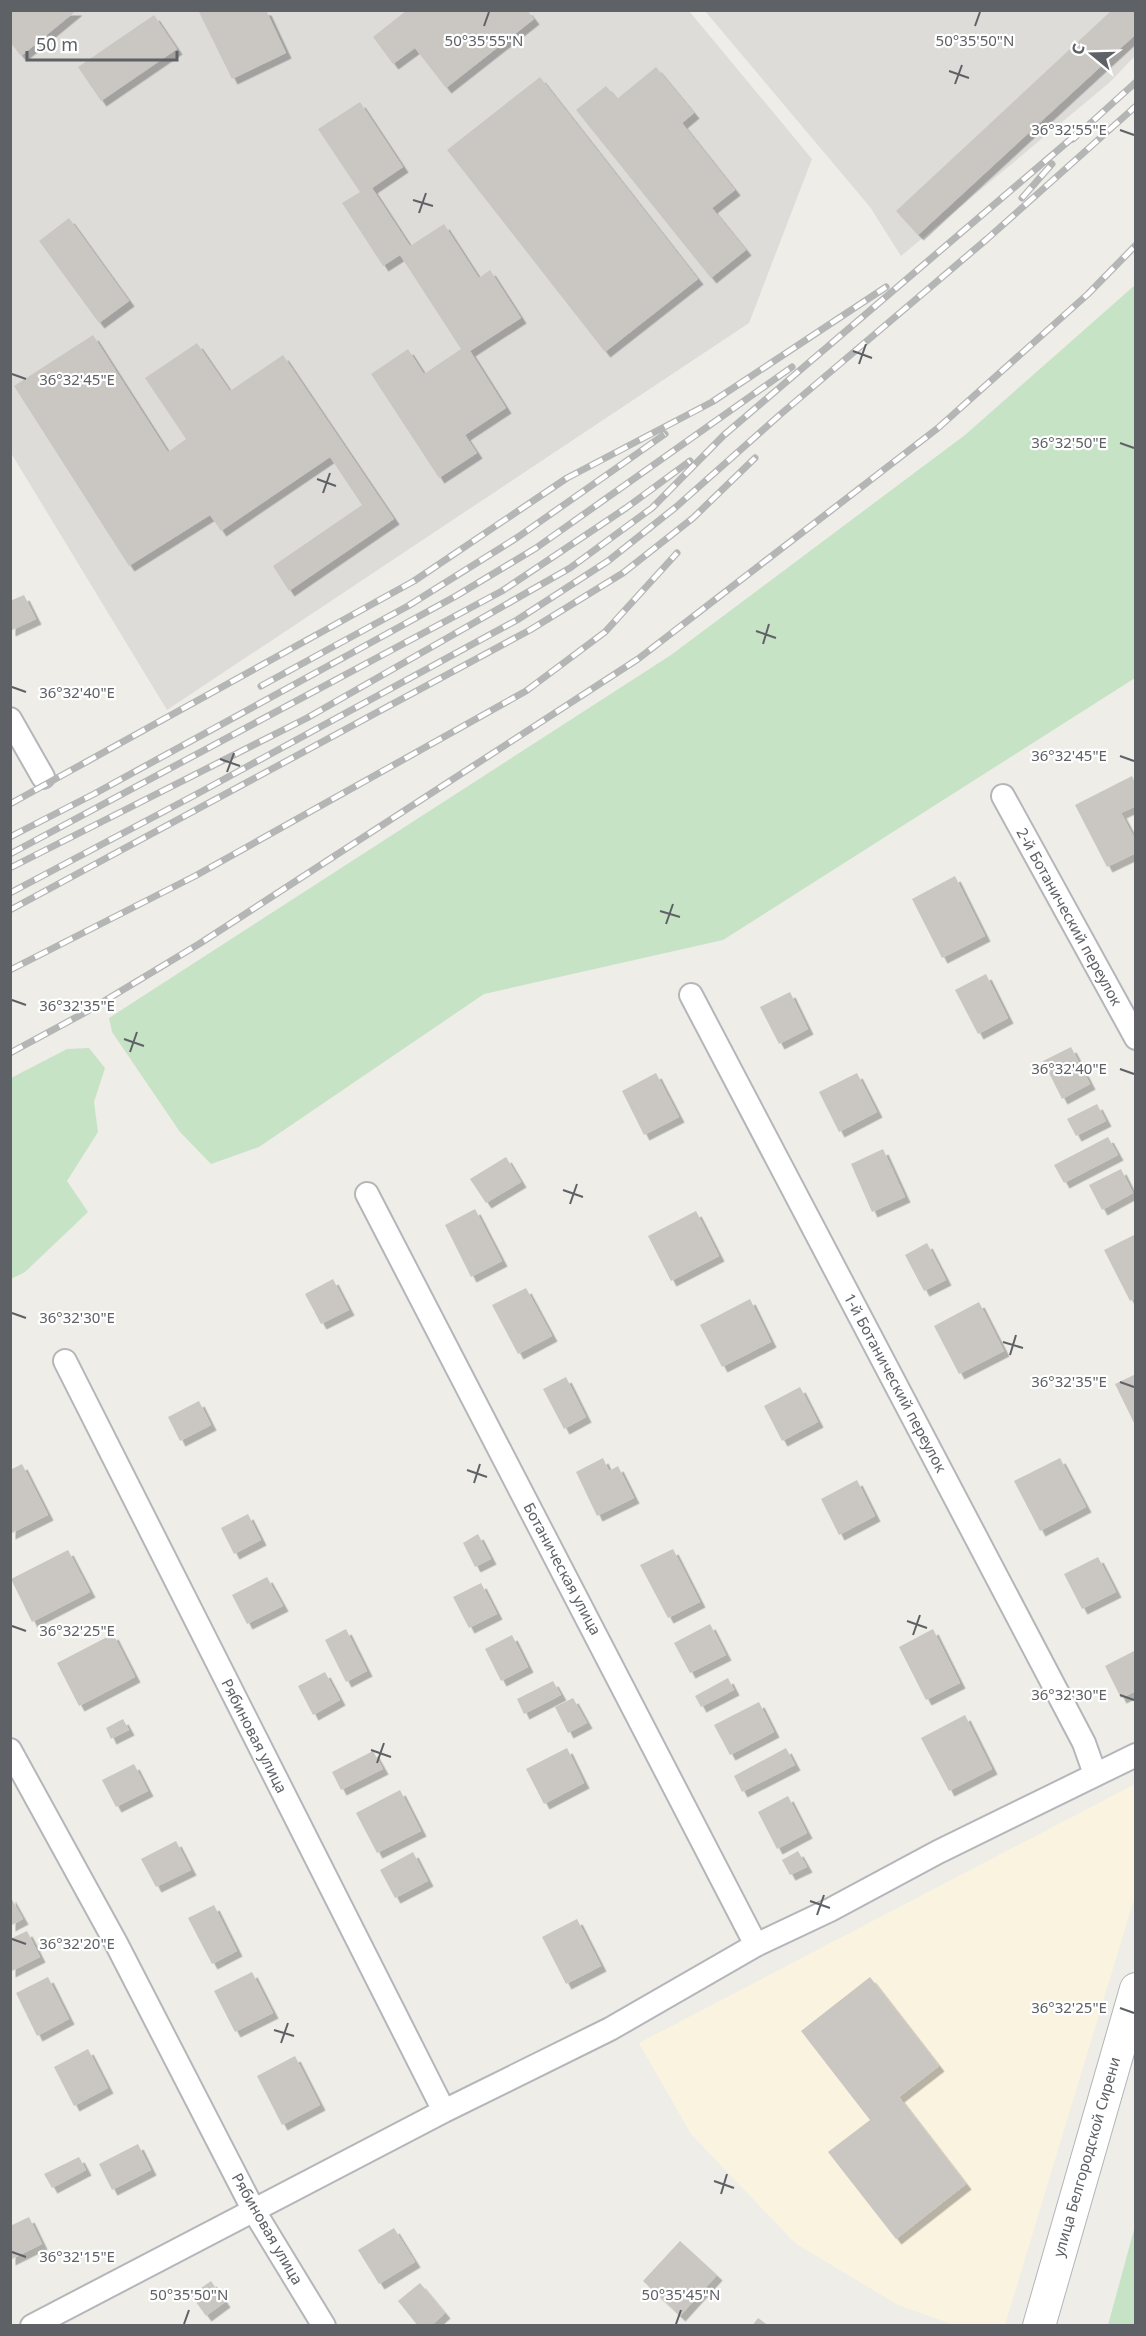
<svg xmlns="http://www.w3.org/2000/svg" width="1146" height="2336" viewBox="0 0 1146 2336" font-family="'Noto Sans',sans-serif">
	<defs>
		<filter id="shadow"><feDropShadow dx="5.5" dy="5.5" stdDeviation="0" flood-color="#0004"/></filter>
	</defs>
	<rect width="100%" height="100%" fill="#eeede7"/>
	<path fill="#faf3e0" d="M 1135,1784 L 1135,1896 L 1005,2325 L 954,2325 L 898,2305 L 795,2243 L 691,2134 L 639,2043 Z"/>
	<path fill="#dedcd9" d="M 11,11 L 689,11 L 812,159 L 749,323 L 167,710 L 11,453 Z
		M 705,11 L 1135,11 L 1135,56 L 1109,83 L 901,256 L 870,207 Z"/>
	<path fill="#c7e3c6" d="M 1135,285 L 1135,678 L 723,940 L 484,994 L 259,1147 L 211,1164 L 180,1132 L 112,1032 L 109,1018 L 671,655 L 965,435 Z
		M 89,1048 L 105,1068 L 94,1102 L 98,1132 L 67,1181 L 88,1212 L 25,1272 L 11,1279 L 11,1078 L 67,1049 Z
		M 1135,2226 L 1135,2325 L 1108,2325 Z"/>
	<path fill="#cac7c3" filter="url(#shadow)" d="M 10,10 L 77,10 L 21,56 L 10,42 Z
		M 198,10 L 266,10 L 286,53 L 232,79 Z
		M 407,10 L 527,10 L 534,19 L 446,88 L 415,48 L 393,64 L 373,37 Z
		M 1112,10 L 1136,10 L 1136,34 L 918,235 L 896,211 Z
		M 154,15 L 177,49 L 101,101 L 78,67 Z
		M 656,67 L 694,113 L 682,123 L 735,190 L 712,208 L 746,250 L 711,278 L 576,110 L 606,86 L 617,99 Z
		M 540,77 L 698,279 L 605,352 L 447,150 Z
		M 360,102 L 403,167 L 372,188 L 410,246 L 444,224 L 479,278 L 490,270 L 521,318 L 470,351 L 506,408 L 465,435 L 477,453 L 439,478 L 371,374 L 408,349 L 424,374 L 461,349 L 400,255 L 383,266 L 342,203 L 360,192 L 318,129 Z
		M 69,218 L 129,301 L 99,323 L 39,241 Z
		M 93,335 L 168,452 L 186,439 L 145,378 L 197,343 L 230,391 L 283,355 L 394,519 L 289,591 L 273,566 L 362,505 L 330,457 L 221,531 L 210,515 L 129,566 L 14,386 Z
		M 24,595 L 36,619 L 10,631 L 10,601 Z
		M 1132,776 L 1136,784 L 1136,806 L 1121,813 L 1136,841 L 1136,853 L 1107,867 L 1075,805 Z
		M 955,876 L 985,936 L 942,958 L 912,899 Z
		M 986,974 L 1008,1018 L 978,1034 L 955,990 Z
		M 790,992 L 808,1029 L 779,1044 L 760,1007 Z
		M 1071,1047 L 1090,1084 L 1062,1099 L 1043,1061 Z
		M 656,1073 L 679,1117 L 644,1135 L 622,1091 Z
		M 857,1073 L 877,1112 L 839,1132 L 819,1092 Z
		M 1097,1104 L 1106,1121 L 1076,1136 L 1067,1119 Z
		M 1108,1137 L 1118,1155 L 1064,1183 L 1054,1165 Z
		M 883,1149 L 905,1197 L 872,1212 L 851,1164 Z
		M 506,1157 L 521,1182 L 486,1203 L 470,1179 Z
		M 1121,1169 L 1133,1193 L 1102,1210 L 1089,1185 Z
		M 475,1209 L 502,1261 L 471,1277 L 445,1225 Z
		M 696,1211 L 719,1256 L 671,1281 L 648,1236 Z
		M 1136,1234 L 1136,1298 L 1130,1301 L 1104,1250 Z
		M 927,1243 L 946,1280 L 924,1291 L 905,1255 Z
		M 333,1279 L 349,1310 L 321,1324 L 305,1294 Z
		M 526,1288 L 552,1336 L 518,1354 L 492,1305 Z
		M 750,1299 L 771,1342 L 722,1367 L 700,1325 Z
		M 979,1302 L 1004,1351 L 959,1374 L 934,1326 Z
		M 1136,1374 L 1136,1427 L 1115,1384 Z
		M 566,1377 L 586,1417 L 564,1429 L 543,1389 Z
		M 800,1387 L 818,1422 L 782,1441 L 764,1406 Z
		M 199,1401 L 211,1425 L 180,1441 L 168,1417 Z
		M 603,1458 L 609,1471 L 618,1466 L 634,1498 L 597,1516 L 576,1472 Z
		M 1060,1458 L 1086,1507 L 1040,1531 L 1014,1481 Z
		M 22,1464 L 48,1515 L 10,1534 L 10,1470 Z
		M 857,1480 L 875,1516 L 839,1535 L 821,1499 Z
		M 248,1514 L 261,1540 L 234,1554 L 221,1528 Z
		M 478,1534 L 491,1559 L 475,1567 L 463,1543 Z
		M 673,1549 L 700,1602 L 668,1618 L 640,1565 Z
		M 68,1550 L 90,1592 L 32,1622 L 11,1579 Z
		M 1098,1557 L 1116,1592 L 1082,1609 L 1064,1574 Z
		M 267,1577 L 283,1606 L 247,1624 L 232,1595 Z
		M 481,1583 L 497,1614 L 469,1628 L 453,1597 Z
		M 710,1624 L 726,1655 L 690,1673 L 674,1643 Z
		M 346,1629 L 367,1671 L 346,1682 L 325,1640 Z
		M 933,1629 L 960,1683 L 926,1700 L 899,1647 Z
		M 113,1634 L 135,1677 L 79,1706 L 57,1663 Z
		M 512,1635 L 528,1667 L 501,1681 L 485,1649 Z
		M 1136,1650 L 1136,1691 L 1121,1698 L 1105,1666 Z
		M 325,1672 L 340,1700 L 313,1715 L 298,1686 Z
		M 728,1678 L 734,1690 L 701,1707 L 695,1696 Z
		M 553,1681 L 561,1695 L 524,1714 L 517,1699 Z
		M 573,1698 L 587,1723 L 568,1733 L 555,1707 Z
		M 759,1702 L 774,1732 L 730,1755 L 714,1725 Z
		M 965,1715 L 992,1769 L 949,1791 L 921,1738 Z
		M 123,1719 L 129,1730 L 111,1739 L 106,1728 Z
		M 567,1748 L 584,1783 L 544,1804 L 526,1769 Z
		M 786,1748 L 795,1765 L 742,1792 L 734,1776 Z
		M 373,1751 L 383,1769 L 341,1790 L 332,1772 Z
		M 134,1764 L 148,1791 L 116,1807 L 102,1780 Z
		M 400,1790 L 421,1831 L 377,1853 L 356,1813 Z
		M 788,1796 L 807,1833 L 777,1849 L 758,1812 Z
		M 176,1841 L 191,1870 L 156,1887 L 141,1859 Z
		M 798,1851 L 807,1867 L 790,1875 L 782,1860 Z
		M 413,1852 L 428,1881 L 395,1898 L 380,1870 Z
		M 10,1896 L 23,1919 L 10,1926 Z
		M 214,1905 L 237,1951 L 212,1964 L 188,1918 Z
		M 577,1919 L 601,1966 L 566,1984 L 542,1937 Z
		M 27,1931 L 40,1957 L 10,1972 L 10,1939 Z
		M 252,1972 L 273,2013 L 235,2032 L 214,1991 Z
		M 48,1977 L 69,2019 L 37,2036 L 16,1993 Z
		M 870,1977 L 939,2066 L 899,2097 L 966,2184 L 896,2239 L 828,2152 L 870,2120 L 801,2031 Z
		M 88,2049 L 108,2088 L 74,2106 L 54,2067 Z
		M 295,2056 L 320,2105 L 282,2125 L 257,2076 Z
		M 138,2144 L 151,2170 L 112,2190 L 99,2164 Z
		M 79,2157 L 86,2170 L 52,2188 L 44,2174 Z
		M 29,2217 L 42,2244 L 10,2260 L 10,2226 Z
		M 394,2228 L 415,2262 L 379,2284 L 358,2250 Z
		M 680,2241 L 717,2275 L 680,2316 L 643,2281 Z
		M 211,2281 L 225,2302 L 206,2316 L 191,2295 Z
		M 420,2283 L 445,2313 L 431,2326 L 418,2326 L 398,2301 Z
		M 758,2318 L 769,2326 L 752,2326 Z"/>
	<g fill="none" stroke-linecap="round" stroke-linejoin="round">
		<g stroke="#b4b6ba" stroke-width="26">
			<path id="minor" d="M 10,719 L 43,777
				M 1003,796 L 1136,1038
				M 691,995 L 1084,1743 L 1095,1774
				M 367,1194 L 756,1945
				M 65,1361 L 444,2111
				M 10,1750 L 116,1943 L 254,2211 L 324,2326
				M 32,2326 L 444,2111 L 610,2029 L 756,1945 L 830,1910 L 938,1852 L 1136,1755"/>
		</g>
		<g stroke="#b3b5b9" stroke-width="34">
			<path id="secondary" d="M 1039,2326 L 1136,1989"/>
		</g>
		<use href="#minor" stroke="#fff" stroke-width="22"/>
		<use href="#secondary" stroke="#fff" stroke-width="32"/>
		<g stroke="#b4b5b5" stroke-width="7">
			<path id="rail" d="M 1073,139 L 1136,82
				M 1022,198 L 1052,164
				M 261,686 L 408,606 L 518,537 L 665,434
				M 10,804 L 414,581 L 567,478 L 712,402 L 886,287
				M 10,837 L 94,794 L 456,596 L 536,548 L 792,367
				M 10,854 L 502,591 L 626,508 L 690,461
				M 10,868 L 307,718 L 570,568 L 652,508 L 724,435 L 1078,133
				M 10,893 L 195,795 L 517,620 L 608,561 L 676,507 L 782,413 L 987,239 L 1136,106
				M 10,910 L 530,630 L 623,573 L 693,518 L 755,458
				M 10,970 L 195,876 L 526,691 L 605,632 L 677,553
				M 10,1053 L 86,1012 L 199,944 L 638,659 L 938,428 L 1088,294 L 1136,245"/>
		</g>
		<use href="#rail" stroke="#fff" stroke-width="4.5" stroke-dasharray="14" stroke-linecap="butt"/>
	</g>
	<path fill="none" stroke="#5e6165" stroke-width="2" d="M 484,26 L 489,12M 975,26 L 980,12M 949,71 L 969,78M 955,84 L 962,65M 1120,130 L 1134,135M 413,200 L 433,206M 419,213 L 426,193M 853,351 L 872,358M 859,364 L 866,344M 12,374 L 26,379M 1120,443 L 1134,448M 317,479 L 336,486M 323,493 L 330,473M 756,631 L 776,638M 763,644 L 769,624M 12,687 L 26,692M 1120,756 L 1134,761M 220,759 L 240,766M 227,772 L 234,753M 660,911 L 680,917M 666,924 L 673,904M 12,1000 L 26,1005M 124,1039 L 144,1046M 130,1052 L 137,1032M 1120,1069 L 1134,1074M 563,1190 L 583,1197M 570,1204 L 577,1184M 12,1313 L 26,1318M 1003,1342 L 1023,1348M 1010,1355 L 1016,1335M 1120,1382 L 1134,1387M 467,1470 L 487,1477M 474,1483 L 480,1464M 907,1621 L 927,1628M 12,1626 L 26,1631M 913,1635 L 920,1615M 1120,1695 L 1134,1700M 371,1750 L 391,1757M 377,1763 L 384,1743M 810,1901 L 830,1908M 817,1915 L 824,1895M 12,1939 L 26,1944M 1120,2008 L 1134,2013M 274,2030 L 294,2036M 281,2043 L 288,2023M 714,2181 L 734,2188M 721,2194 L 727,2174M 12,2252 L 26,2257M 184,2324 L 189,2310M 676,2324 L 681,2310"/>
	<g text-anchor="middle" stroke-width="4.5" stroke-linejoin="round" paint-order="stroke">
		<g font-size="15" fill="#5e6165" stroke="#fff">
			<text transform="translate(1069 917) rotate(61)" y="5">2-й Ботанический переулок</text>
			<text transform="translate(895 1383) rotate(62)" y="5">1-й Ботанический переулок</text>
			<text transform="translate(562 1569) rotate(62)" y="5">Ботаническая улица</text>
			<text transform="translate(254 1736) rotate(63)" y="5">Рябиновая улица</text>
			<text transform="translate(1087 2157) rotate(-74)" y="5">улица Белгородской Сирени</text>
			<text transform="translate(267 2229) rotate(60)" y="5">Рябиновая улица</text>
		</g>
	</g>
	<g font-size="15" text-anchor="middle" fill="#5e6165" stroke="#fff" stroke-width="4.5" stroke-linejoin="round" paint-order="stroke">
		<text x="484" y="46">50°35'55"N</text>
		<text x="975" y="46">50°35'50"N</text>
		<text x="1069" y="135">36°32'55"E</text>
		<text x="77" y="385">36°32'45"E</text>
		<text x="1069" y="448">36°32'50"E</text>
		<text x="77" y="698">36°32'40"E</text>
		<text x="1069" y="761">36°32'45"E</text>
		<text x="77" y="1011">36°32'35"E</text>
		<text x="1069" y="1074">36°32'40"E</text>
		<text x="77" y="1323">36°32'30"E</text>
		<text x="1069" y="1387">36°32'35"E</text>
		<text x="77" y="1636">36°32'25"E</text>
		<text x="1069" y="1700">36°32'30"E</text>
		<text x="77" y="1949">36°32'20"E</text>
		<text x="1069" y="2013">36°32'25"E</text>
		<text x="77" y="2262">36°32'15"E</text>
		<text x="189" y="2300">50°35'50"N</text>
		<text x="681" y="2300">50°35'45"N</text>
	</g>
	<rect width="1146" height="2336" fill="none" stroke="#5e6165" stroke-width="24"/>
	<g transform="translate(1092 54) rotate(289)" stroke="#ffffff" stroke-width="4.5" paint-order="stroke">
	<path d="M0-4.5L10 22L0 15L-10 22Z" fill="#5e6165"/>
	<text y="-9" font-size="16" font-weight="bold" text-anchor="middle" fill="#5e6165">С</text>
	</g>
	<path d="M27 51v9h150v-9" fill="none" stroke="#5e6165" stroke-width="3"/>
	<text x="36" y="51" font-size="18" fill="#5e6165" stroke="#ffffff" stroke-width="4.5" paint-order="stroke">50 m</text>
</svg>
